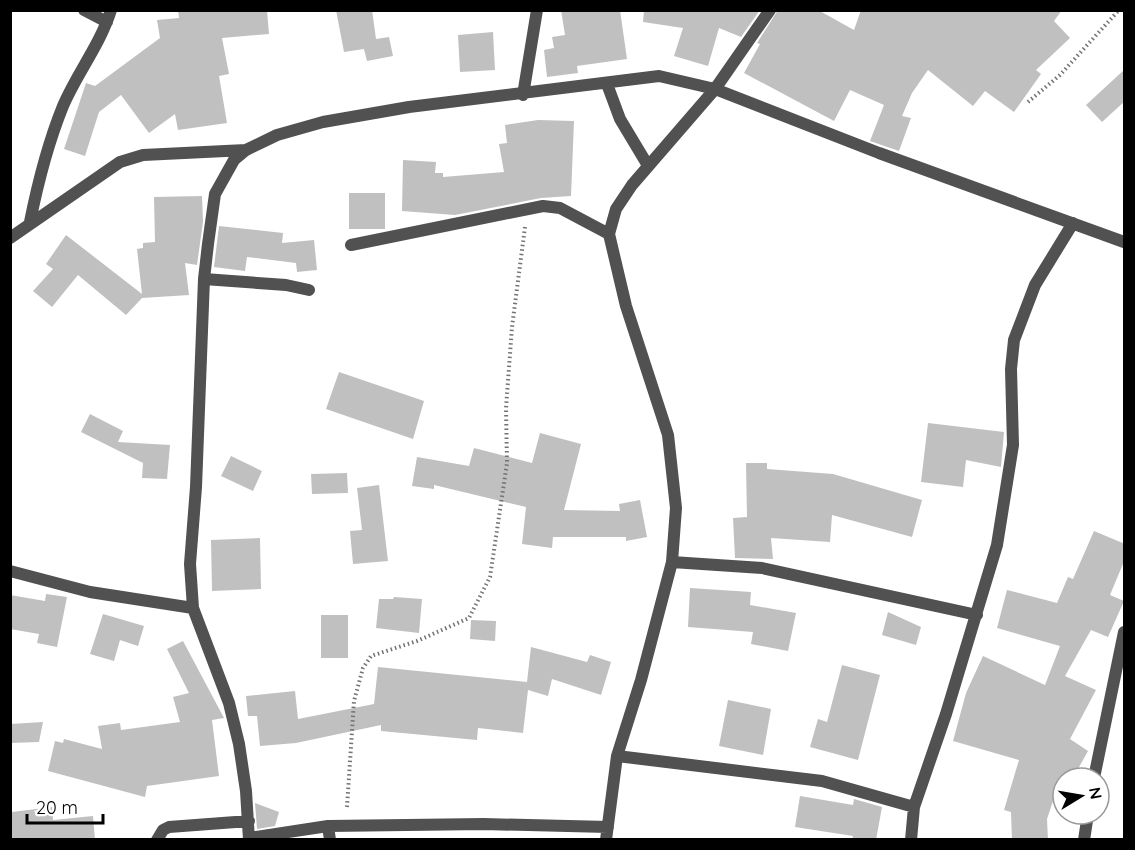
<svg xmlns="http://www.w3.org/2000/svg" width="1135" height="850" viewBox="0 0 1135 850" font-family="Quicksand,sans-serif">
	<rect width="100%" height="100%" fill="#fff"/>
	<path fill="#c0c0c0" d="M 178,10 L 267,10 L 269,34 L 222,38 L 229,74 L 219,76 L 227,123 L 178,130 L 175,114 L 149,133 L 121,95 L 99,112 L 85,156 L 64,149 L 86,83 L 95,86 L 160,38 L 157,20 L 179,18 Z
		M 336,10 L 372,10 L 376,39 L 389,37 L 393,56 L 367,61 L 364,49 L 344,52 Z
		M 561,10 L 620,10 L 627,59 L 577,66 L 578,73 L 547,77 L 544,50 L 554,48 L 552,37 L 565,35 Z
		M 644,10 L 760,10 L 741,37 L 719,28 L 708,66 L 674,56 L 683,28 L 643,22 Z
		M 778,10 L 818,10 L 854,30 L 861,10 L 1062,10 L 1054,21 L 1070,38 L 1036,70 L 1041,74 L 1014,112 L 985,91 L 973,106 L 928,70 L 912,93 L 902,116 L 911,118 L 899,151 L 870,141 L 884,105 L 850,90 L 834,121 L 744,73 L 760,44 L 757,43 Z
		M 493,32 L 495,70 L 460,72 L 458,35 Z
		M 1125,69 L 1125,101 L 1102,122 L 1086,105 Z
		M 538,120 L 574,121 L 571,196 L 541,198 L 455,215 L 402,211 L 403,160 L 436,162 L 435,173 L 443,173 L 443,177 L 504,172 L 499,144 L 507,143 L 505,125 Z
		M 349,193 L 385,193 L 385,229 L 349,229 Z
		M 202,196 L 203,222 L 197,265 L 185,263 L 189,295 L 142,298 L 126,315 L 78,275 L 52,307 L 33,291 L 53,269 L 46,264 L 66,235 L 142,294 L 137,249 L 143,248 L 143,243 L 155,242 L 154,197 Z
		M 219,226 L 283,233 L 282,243 L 314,240 L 317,270 L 297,272 L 296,263 L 247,257 L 245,271 L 214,267 Z
		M 339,372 L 424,401 L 413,439 L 326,409 Z
		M 90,414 L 123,431 L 118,442 L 170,445 L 167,479 L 142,478 L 143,463 L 81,432 Z
		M 928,423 L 1004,432 L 1001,467 L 966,460 L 963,487 L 921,482 Z
		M 540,433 L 581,444 L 564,510 L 620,511 L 619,504 L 640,500 L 647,537 L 626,541 L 626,537 L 553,537 L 552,548 L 522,544 L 526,507 L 434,485 L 434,489 L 412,486 L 417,457 L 469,466 L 474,448 L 532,463 Z
		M 231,456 L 262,471 L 253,491 L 221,476 Z
		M 746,463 L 767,463 L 767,469 L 833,474 L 922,500 L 912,537 L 832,515 L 830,542 L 771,538 L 773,559 L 735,558 L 733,518 L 747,517 Z
		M 347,473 L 348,493 L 312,494 L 311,474 Z
		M 379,485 L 388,561 L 353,564 L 350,531 L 362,530 L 357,488 Z
		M 1094,531 L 1125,544 L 1125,559 L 1110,595 L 1124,601 L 1108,637 L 1091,630 L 1065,676 L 1096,690 L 1070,739 L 1088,751 L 1073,778 L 1063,778 L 1063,788 L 1058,786 L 1047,819 L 1048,840 L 1012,840 L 1011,812 L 1004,810 L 1019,760 L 953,741 L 966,693 L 983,656 L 1045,685 L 1060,646 L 997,628 L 1007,590 L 1057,603 L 1068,577 L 1073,579 Z
		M 260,538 L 261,589 L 212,591 L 211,540 Z
		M 690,588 L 751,592 L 750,605 L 796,613 L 788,651 L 751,644 L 753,632 L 688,627 Z
		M 46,594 L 67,597 L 57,647 L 37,643 L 39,634 L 10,629 L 10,595 L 45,601 Z
		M 394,597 L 422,599 L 419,633 L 376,628 L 379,599 L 393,599 Z
		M 888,612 L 921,627 L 916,645 L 882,635 Z
		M 103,614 L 144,626 L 138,646 L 120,640 L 114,661 L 90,654 Z
		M 321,615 L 348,615 L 348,658 L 321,658 Z
		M 471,620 L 496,621 L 495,641 L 470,639 Z
		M 183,641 L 224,718 L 212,720 L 219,776 L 147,786 L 145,797 L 48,771 L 55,741 L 63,743 L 64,739 L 102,749 L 98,726 L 120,723 L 121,730 L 180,722 L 173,697 L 189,693 L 167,649 Z
		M 531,647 L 587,662 L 590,655 L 611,662 L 601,695 L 552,679 L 548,696 L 528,690 L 523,733 L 478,728 L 477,740 L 381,731 L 381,725 L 296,743 L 260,746 L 257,716 L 248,716 L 246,696 L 295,691 L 298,719 L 374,704 L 378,667 L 527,682 Z
		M 842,665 L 880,675 L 858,760 L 810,747 L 818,719 L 827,722 Z
		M 728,700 L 771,709 L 763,755 L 719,746 Z
		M 43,722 L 39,742 L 10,743 L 10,724 Z
		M 800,796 L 853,805 L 854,799 L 882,807 L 876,840 L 852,840 L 853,836 L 795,827 Z
		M 255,803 L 279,812 L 275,826 L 257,829 Z
		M 52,807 L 53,820 L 93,816 L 95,840 L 10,840 L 12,812 Z"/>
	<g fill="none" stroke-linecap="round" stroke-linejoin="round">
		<path stroke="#737373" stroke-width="4" stroke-dasharray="1.5 3" stroke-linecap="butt" d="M 1028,102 L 1060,75 L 1119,10
			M 347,807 L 354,701 L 363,668 L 371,656 L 417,641 L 469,618 L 490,577 L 507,463 L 506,408 L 512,327 L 525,227"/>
		<path stroke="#515151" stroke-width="12" d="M 84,10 L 107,22
			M 607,84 L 620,119 L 647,164
			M 523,95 L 537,10
			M 30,222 C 38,182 48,143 63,106 C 77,73 100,45 111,10
			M 10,238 L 120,162 L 143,155 L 246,150
			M 351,245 L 543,206 L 560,208 L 609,234
			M 204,279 L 286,285 L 309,290
			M 672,562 L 762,568 L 977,615
			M 10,571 L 90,592 L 193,608
			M 617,756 L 822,781 L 914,807
			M 1094,778 L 1124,632
			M 328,826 L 330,840
			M 249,838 L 328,826 L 484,824 L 608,827
			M 157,840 L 163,830 L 169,827 L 249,821
			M 249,840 L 246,791 L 239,744 L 229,703 L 193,608 L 190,564 L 196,487 L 204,279 L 208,244 L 215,194 L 234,160 L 246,150 L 277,135 L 323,122 L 409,107 L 659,76 L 715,89 L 879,153 L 1124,242
			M 606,840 L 617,756 L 641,680 L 672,562 L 676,508 L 668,435 L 626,306 L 609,234 L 616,209 L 632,185 L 715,89 L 770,10
			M 911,840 L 914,807 L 946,714 L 997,545 L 1013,445 L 1011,369 L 1014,340 L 1035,285 L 1073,223
			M 1084,840 L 1088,814"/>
	</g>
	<rect width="1135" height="850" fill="none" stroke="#000000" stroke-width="24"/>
	<g transform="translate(1081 796) rotate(79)"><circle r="28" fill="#ffffff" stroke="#999999" stroke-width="1.5"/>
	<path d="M0-4.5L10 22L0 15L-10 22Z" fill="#000000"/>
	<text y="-9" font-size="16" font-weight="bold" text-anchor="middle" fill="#000000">N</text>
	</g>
	<path d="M27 814v9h76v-9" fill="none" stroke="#000000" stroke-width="3"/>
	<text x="36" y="814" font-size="18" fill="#000000" stroke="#ffffff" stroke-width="4.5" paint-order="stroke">20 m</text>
</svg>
